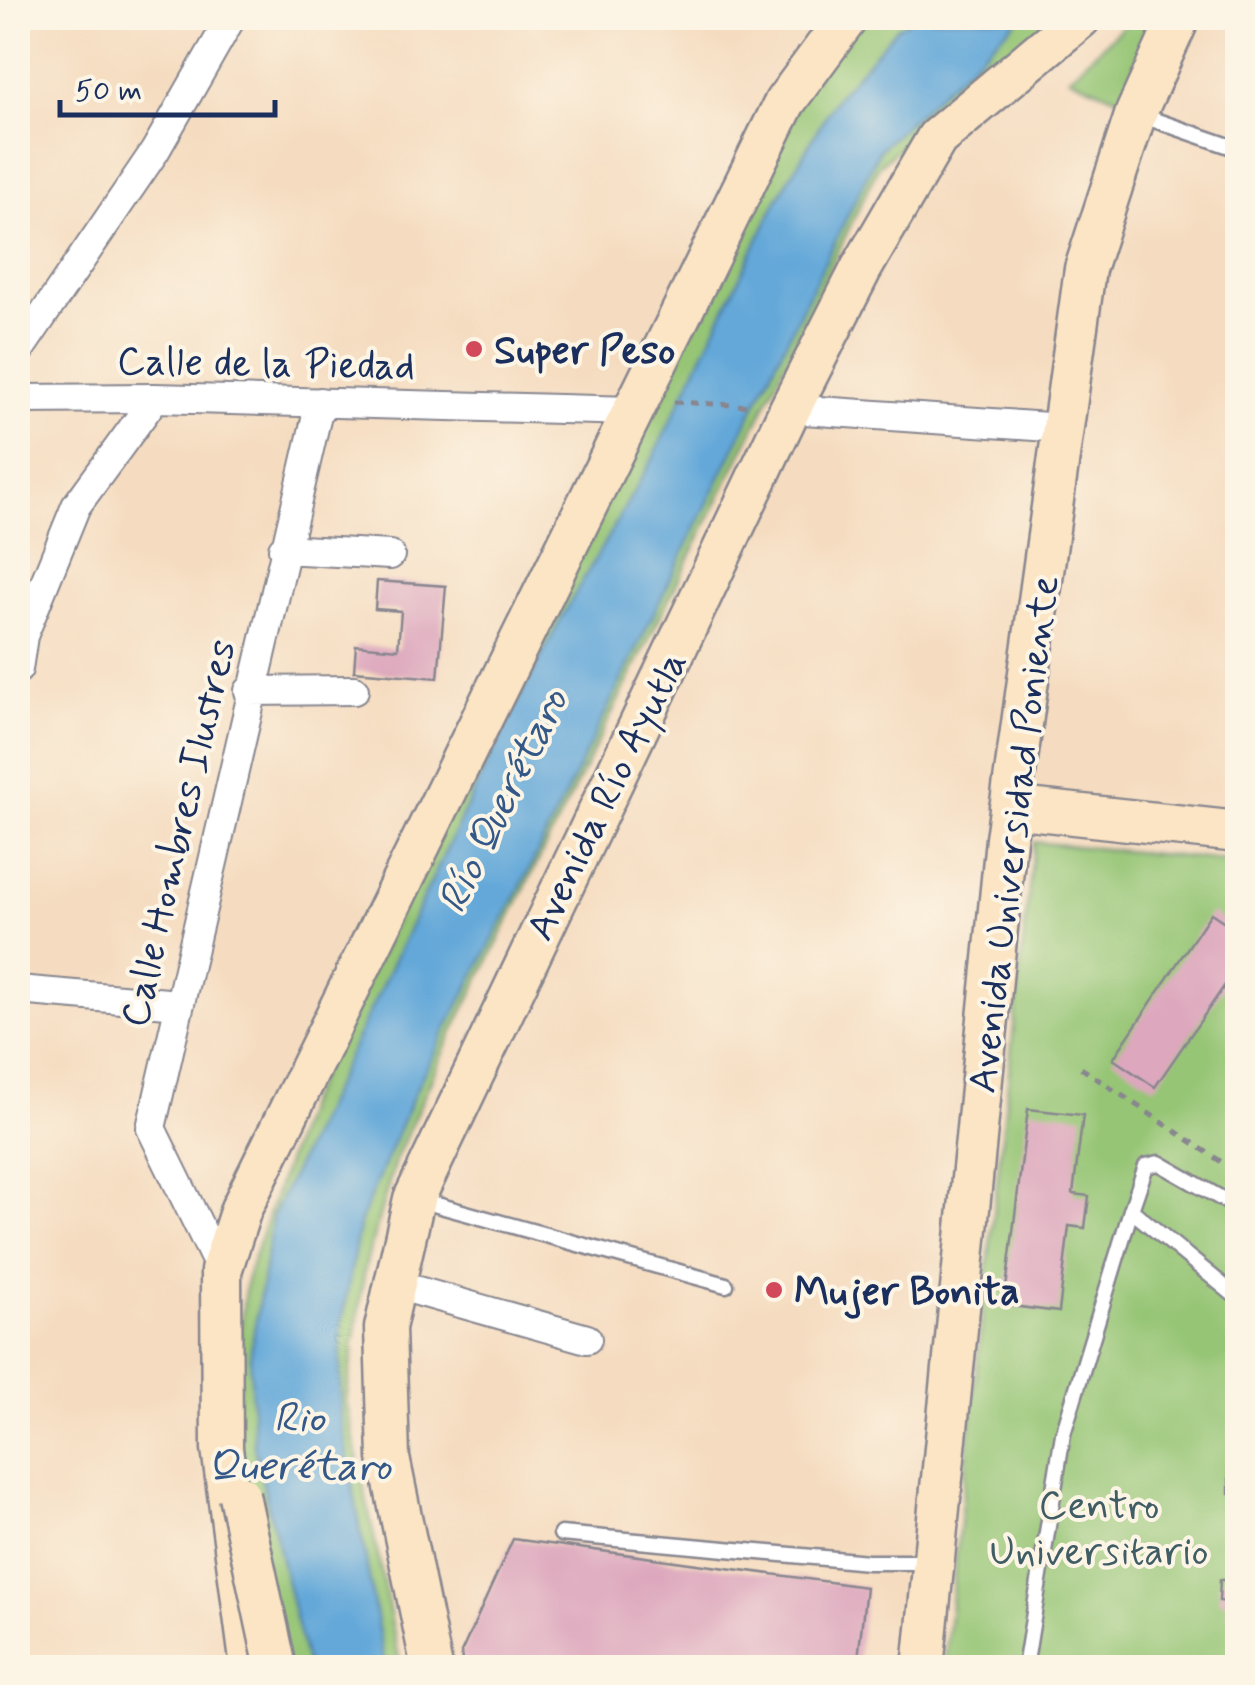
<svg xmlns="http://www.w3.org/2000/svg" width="1255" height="1685" viewBox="0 0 1255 1685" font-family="Mynerve,sans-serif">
	<rect width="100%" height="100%" fill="#fcf5e5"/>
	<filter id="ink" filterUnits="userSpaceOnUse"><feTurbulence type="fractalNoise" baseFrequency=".01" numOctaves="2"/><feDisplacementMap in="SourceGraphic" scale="20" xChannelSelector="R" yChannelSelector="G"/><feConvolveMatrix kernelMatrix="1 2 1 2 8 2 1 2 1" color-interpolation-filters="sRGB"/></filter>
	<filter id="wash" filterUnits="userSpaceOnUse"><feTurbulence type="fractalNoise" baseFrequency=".0048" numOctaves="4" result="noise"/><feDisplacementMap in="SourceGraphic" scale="40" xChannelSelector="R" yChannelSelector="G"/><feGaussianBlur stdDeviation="2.25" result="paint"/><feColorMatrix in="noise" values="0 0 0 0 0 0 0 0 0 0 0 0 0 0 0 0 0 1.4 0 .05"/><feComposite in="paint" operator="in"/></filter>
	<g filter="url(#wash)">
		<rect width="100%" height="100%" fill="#f5dcc0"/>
		<path fill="#95c574" stroke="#587a69" stroke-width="2.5" d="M 856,18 L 1055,18 L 879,165 L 761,414 L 446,1046 L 395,1161 L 365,1267 L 346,1401 L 401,1667 L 271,1668 L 230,1422 L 246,1280 L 305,1107 L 773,139 Z
			M 1132,18 L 1172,18 L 1127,102 L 1069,77 Z
			M 1034,842 L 1237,862 L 1237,1667 L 944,1668 Z"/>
		<path fill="#63a8d9" stroke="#3f6c9c" stroke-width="2.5" d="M 915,18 L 1020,18 L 880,149 L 529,870 L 419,1083 L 360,1221 L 341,1326 L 340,1415 L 385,1667 L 307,1667 L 254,1447 L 250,1356 L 273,1215 L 506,724 L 564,613 L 652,460 L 777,200 L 836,98 L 899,26 Z"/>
		<g id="blocks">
			<path fill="#dda7bd" d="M 377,581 L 446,586 L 438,678 L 354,671 L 356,645 L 398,649 L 401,611 L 375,609 Z
				M 1211,913 L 1238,931 L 1238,966 L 1155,1087 L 1113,1059 Z
				M 1028,1109 L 1083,1115 L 1073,1194 L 1089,1196 L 1085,1228 L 1069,1226 L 1059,1312 L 1004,1305 Z
				M 1238,1393 L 1238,1444 L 1230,1440 L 1232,1395 Z
				M 1238,1459 L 1238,1496 L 1229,1493 L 1229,1462 Z
				M 513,1539 L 866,1587 L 857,1668 L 463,1668 L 461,1653 Z
				M 1238,1566 L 1238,1616 L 1228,1615 L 1227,1602 L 1219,1601 L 1220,1580 L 1231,1580 L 1230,1567 Z"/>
		</g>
	</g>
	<g filter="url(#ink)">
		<use href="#blocks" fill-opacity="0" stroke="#88868f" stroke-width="2.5"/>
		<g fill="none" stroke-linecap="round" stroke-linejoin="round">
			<g stroke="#88868f" stroke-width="19">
				<path id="lane" d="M 1137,114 L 1238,149
					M 419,1200 L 726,1285
					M 1238,1208 L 1159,1163 L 1146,1166 L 1131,1210 L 1238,1298
					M 561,1534 L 868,1562 L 928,1562
					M 1025,1668 L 1063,1434 L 1131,1210"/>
			</g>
			<g stroke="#88868f" stroke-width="32">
				<path id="street" d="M 18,352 L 155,151 L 231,18
					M 18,399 L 155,398 L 633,411
					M 790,409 L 1063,428
					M 283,549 L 390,555
					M 18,669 L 23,636 L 76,506 L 155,398
					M 249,691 L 354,690
					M 18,990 L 179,1004
					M 221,1271 L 151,1128 L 320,402
					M 393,1284 L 587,1339"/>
			</g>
			<g stroke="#88868f" stroke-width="45">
				<path id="secondary" d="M 1010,807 L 1238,832
					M 251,1668 L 222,1448 L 221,1271 L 241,1209 L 785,102 L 847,18
					M 432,1668 L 389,1458 L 385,1328 L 414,1199 L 790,409 L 861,269 L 937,138 L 1080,18
					M 923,1668 L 1006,839 L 1085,269 L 1136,113 L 1179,18"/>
			</g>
			<path stroke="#88868f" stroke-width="5" stroke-dasharray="8 8" stroke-linecap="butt" d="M 674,402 L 753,406
				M 1081,1068 L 1238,1173"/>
			<use href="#lane" stroke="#fff" stroke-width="14"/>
			<use href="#street" stroke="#fff" stroke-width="28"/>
			<use href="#secondary" stroke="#fce5c4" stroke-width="40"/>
			<g stroke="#88868f" stroke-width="45" stroke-linecap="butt">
				<path id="secondary-bridge" d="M 239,1495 L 276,1668"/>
			</g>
			<use href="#secondary-bridge" stroke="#fce5c4" stroke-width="40"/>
		</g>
	</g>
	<g fill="#d1495b" stroke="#fcf5e5" stroke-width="4">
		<circle cx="474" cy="349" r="10"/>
		<circle cx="774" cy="1290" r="10"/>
	</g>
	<g text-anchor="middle" stroke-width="8" stroke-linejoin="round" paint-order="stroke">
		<g font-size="40" font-weight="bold" fill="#1b2f5e" stroke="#fcf5e5" text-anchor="start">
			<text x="494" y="363">Super Peso</text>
			<text x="794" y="1304">Mujer Bonita</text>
		</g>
		<g font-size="40" fill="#1b2f5e" stroke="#fcf5e5">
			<text transform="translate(266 362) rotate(1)" y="14">Calle de la Piedad</text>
			<text transform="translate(605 795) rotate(-64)" y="14">Avenida Río Ayutla</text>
			<text transform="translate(177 833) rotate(-77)" y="14">Calle Hombres Ilustres</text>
			<text transform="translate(1012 834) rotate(-83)" y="14">Avenida Universidad Poniente</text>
		</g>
		<g font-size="40" fill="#405c65" stroke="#fcf5e5">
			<text x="1099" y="1518">Centro<tspan x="1099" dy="46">Universitario</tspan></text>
		</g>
		<g font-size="42" font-style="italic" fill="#345989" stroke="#fcf5e5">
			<text transform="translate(501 800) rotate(-64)" y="15">Río Querétaro</text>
			<text x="299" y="1431">Rio<tspan x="299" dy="48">Querétaro</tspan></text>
		</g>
	</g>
	<rect width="1255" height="1685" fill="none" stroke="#fcf5e5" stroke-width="60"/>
	<path d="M60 100v15h215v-15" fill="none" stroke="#1b2f5e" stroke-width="5"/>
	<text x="75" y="100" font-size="30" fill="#1b2f5e" stroke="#fcf5e5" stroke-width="8" paint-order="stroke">50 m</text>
</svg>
